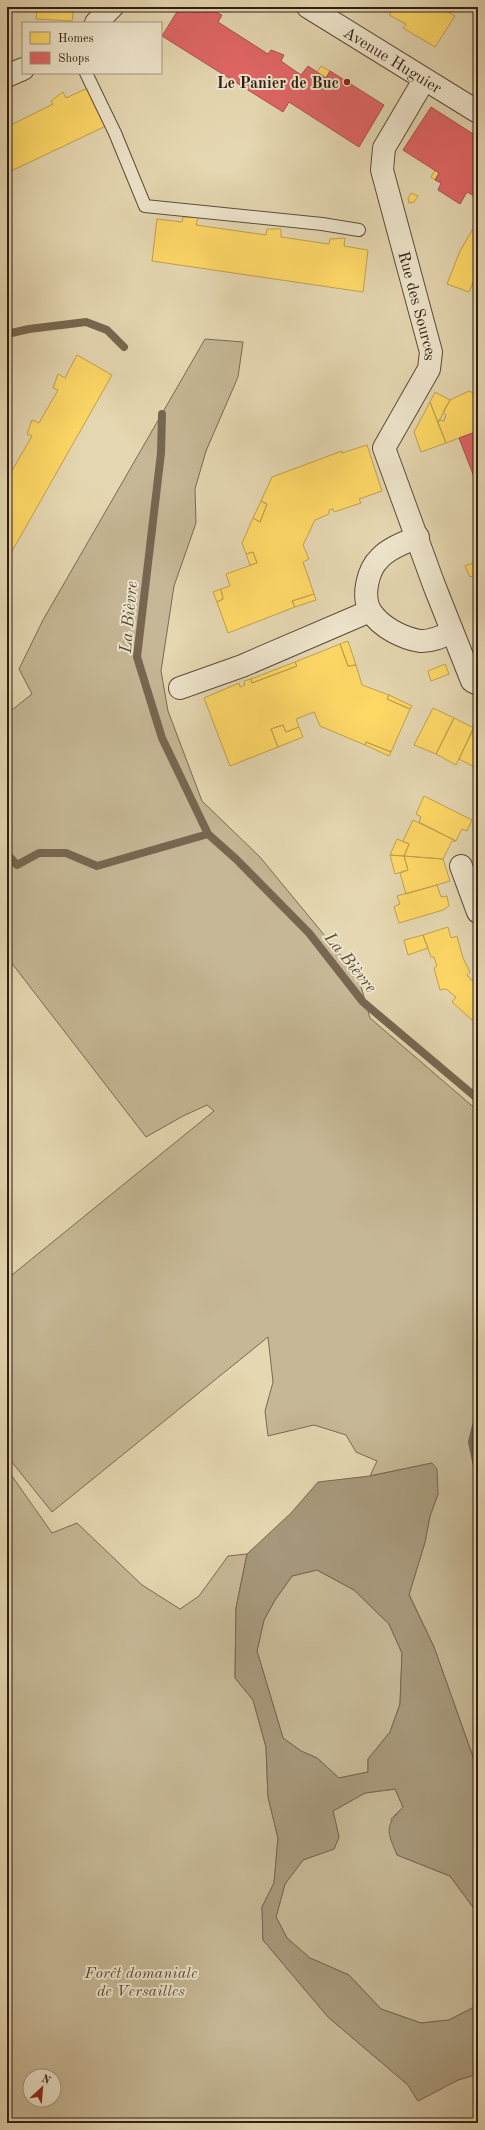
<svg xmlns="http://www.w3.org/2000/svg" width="485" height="2130" viewBox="0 0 485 2130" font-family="'Old Standard TT',serif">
	<rect width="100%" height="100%" fill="#e5d7b1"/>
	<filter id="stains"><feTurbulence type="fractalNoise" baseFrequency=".005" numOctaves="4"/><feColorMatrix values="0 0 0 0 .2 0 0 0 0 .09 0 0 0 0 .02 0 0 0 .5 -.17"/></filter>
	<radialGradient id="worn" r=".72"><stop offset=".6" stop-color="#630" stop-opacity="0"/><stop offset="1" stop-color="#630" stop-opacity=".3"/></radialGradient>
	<path fill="#c6b796" stroke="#7a6a54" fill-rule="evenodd" d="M 205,339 L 243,342 L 238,377 L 206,451 L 195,489 L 196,523 L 174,586 L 161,671 L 168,711 L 202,801 L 260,857 L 358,976 L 370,1018 L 478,1111 L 478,1771 L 434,1647 L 409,1594 L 425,1542 L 430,1516 L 438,1494 L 432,1463 L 370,1476 L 377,1461 L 356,1452 L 346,1435 L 314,1425 L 268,1436 L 265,1411 L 273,1382 L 268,1337 L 52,1512 L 7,1456 L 7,1279 L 214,1111 L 207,1105 L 183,1116 L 146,1137 L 7,957 L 7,714 L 32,694 L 19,669 L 43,620 Z
		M 7,1469 L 52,1533 L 77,1523 L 142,1585 L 180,1609 L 199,1596 L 228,1556 L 247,1554 L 236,1608 L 235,1678 L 253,1700 L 266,1747 L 268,1797 L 278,1838 L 274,1883 L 262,1907 L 263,1940 L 328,2017 L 408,2085 L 418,2101 L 458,2080 L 478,2074 L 478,2123 L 7,2123 ZM 30,2076 L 54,2076 L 54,2100 L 30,2100 Z
		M 317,1570 L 354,1590 L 389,1624 L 402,1653 L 400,1704 L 390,1732 L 368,1759 L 368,1772 L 339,1778 L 317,1758 L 301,1751 L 283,1738 L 257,1651 L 264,1620 L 275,1600 L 292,1576 Z
		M 395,1789 L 403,1807 L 391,1819 L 397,1855 L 450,1876 L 478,1914 L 478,2005 L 449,2020 L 421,2023 L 381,2009 L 349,1975 L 310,1958 L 287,1938 L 276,1917 L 285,1884 L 303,1860 L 334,1849 L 339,1837 L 333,1811 L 365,1793 Z"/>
	<path fill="#a7987b" stroke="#776751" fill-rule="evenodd" d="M 432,1463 L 437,1469 L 438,1494 L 430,1516 L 425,1542 L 409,1595 L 434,1647 L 478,1771 L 478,1914 L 450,1876 L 397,1855 C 387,1831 384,1827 403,1807 L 395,1789 L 365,1793 L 333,1811 L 339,1837 L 334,1849 L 303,1860 L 285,1884 L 276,1917 L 287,1938 L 310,1958 L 349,1975 L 381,2009 L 421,2023 L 449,2020 L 478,2005 L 478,2074 L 458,2080 L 418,2101 L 408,2085 L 328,2017 L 263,1940 L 262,1907 L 274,1883 L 278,1838 L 268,1797 L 266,1747 L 253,1700 L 235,1678 L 236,1608 L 247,1554 L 291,1513 L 318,1482 L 370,1476 ZM 317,1570 L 354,1590 L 389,1624 L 402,1653 L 400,1704 L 390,1732 L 368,1759 L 368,1772 L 339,1778 L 317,1758 L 301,1751 L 283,1738 L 257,1651 L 264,1620 L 275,1600 L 292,1576 Z"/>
	<path fill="#ffd966" stroke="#c1a14d" d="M 37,7 L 74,7 L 72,21 L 36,19 Z
		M 394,7 L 416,7 L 420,10 L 422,7 L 440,7 L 455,16 L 435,47 L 403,28 L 406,24 L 389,15 Z
		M 321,66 L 330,71 L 326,78 L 317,72 Z
		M 90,87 L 108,125 L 7,173 L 7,122 L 9,126 L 53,104 L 51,101 L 63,92 L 66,98 Z
		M 435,170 L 439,173 L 435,180 L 431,177 Z
		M 411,193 L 418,196 L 414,202 L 409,203 L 408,198 Z
		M 183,217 L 198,217 L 196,225 L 266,235 L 267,229 L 281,229 L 281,237 L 329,244 L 330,239 L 345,238 L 344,246 L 368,250 L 363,292 L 152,261 L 157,219 L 182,222 Z
		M 478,220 L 478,271 L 469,292 L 447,284 L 460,251 Z
		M 77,355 L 112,375 L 7,560 L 7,479 L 32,436 L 27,434 L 32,420 L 39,423 L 58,390 L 53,388 L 58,374 L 65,378 Z
		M 469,391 L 478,395 L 478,431 L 446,443 L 438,423 L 439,420 L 444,421 L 446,415 L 443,412 L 450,400 Z
		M 435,392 L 450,400 L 438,423 L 430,402 Z
		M 430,402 L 446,443 L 421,452 L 414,432 Z
		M 367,445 L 382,491 L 359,499 L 361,503 L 334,512 L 333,509 L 329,510 L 329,514 L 315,520 L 303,545 L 309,559 L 303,562 L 314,594 L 292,601 L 295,607 L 228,633 L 217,602 L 223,599 L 221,589 L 230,586 L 226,574 L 257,563 L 253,552 L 246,554 L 242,543 L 253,518 L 260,522 L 267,504 L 261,501 L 272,477 L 342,451 L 342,453 Z
		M 261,501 L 267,504 L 260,522 L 253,518 Z
		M 253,552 L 257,563 L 250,565 L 246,554 Z
		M 478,561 L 478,574 L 470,577 L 465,566 Z
		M 221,589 L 223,599 L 217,602 L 213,592 Z
		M 314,594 L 316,600 L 295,607 L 292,601 Z
		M 348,641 L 356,665 L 348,666 L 340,644 Z
		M 340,644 L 348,666 L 356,665 L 362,685 L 389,695 L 387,699 L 410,709 L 391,752 L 366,742 L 365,745 L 320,726 L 314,712 L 296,719 L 299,727 L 286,732 L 283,725 L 271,729 L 278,747 L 230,766 L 204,698 L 239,683 L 240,687 L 245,685 L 244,681 L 251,679 L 252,683 L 297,666 L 295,662 Z
		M 295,662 L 297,666 L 252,683 L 251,679 Z
		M 445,664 L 449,674 L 431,681 L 428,671 Z
		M 389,695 L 412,706 L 410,709 L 387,699 Z
		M 433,708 L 454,718 L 436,754 L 414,745 Z
		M 454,718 L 474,728 L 456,765 L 436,754 Z
		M 475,724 L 478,726 L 478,769 L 459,759 Z
		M 283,725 L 286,732 L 299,727 L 303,737 L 278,747 L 271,729 Z
		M 366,742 L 391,752 L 389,756 L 365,745 Z
		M 424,796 L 472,820 L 467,831 L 462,829 L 456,841 L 419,822 L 421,817 L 416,814 Z
		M 413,820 L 456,841 L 452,841 L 443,859 L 404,856 L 409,844 L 403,841 Z
		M 397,839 L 409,844 L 404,856 L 390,855 Z
		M 390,855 L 404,856 L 408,870 L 395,874 Z
		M 404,856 L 443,859 L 450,881 L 406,894 L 400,873 L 408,870 Z
		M 437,885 L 441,897 L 447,896 L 449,906 L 443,910 L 399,923 L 394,907 L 400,904 L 397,896 Z
		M 448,927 L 451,938 L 457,936 L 463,958 L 470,972 L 467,975 L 472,981 L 478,974 L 478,1014 L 472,1020 L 452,1002 L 456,997 L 446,989 L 440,990 L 434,968 L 437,966 L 434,957 L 431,957 L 423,935 Z
		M 423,935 L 428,948 L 408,955 L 404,940 Z"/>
	<path fill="#e06666" stroke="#ab504d" d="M 180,7 L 195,7 L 206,13 L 208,9 L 222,15 L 218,22 L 268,54 L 271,50 L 284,55 L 281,61 L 301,75 L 308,66 L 326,78 L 330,71 L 384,105 L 359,147 L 289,102 L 283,112 L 162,36 Z
		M 431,107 L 478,137 L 478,198 L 467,192 L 460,204 L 438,190 L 441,183 L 435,180 L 439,173 L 403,150 Z
		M 478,431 L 478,487 L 459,438 Z"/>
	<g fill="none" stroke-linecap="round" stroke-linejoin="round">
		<path stroke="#776751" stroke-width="8" d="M 7,334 L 29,329 L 86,322 L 107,330 L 124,347
			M 162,414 L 161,453 L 137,657 L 162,738 L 208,834
			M 7,854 L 17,865 L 39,853 L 66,853 L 97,866 L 208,834 L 236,859 L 309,933 L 363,1002 L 478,1099
			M 478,1418 L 472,1442 L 478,1471"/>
		<g stroke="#5c4c3a" stroke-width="14">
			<path id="service" d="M 86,73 L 115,133 L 145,206 L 322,224 L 359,230"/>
		</g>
		<g stroke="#5c4c3a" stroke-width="24">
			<g id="minor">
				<path id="s1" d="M 308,7 L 478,112"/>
				<path d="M 96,23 L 112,7"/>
				<path d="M 7,76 L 23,69"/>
				<path id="s2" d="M 424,80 L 384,148 L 382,170 L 431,352 L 429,369 L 384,448 L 434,585 L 472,681 L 478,684"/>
				<path d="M 418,537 C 406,542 389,548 380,558 C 368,569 361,597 371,612 C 381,627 402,638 420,641 C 431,642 443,636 452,632"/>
				<path d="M 180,688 L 242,666 L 370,611"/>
				<path d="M 461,866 L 478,912"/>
			</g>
		</g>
		<use href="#service" stroke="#eee5cc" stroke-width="12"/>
		<use href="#minor" stroke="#eee5cc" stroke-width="22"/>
	</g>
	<circle fill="#8f2418" stroke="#eee5cc" stroke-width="1.5" cx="347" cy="82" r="4"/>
	<g text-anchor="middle" stroke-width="4" stroke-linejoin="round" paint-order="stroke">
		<g font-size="16" fill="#2f1d12" stroke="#eee5cc">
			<text dy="6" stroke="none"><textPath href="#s1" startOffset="100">Avenue Huguier</textPath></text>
			<text dy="6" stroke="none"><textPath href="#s2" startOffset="242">Rue des Sources</textPath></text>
		</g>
		<g font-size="16" font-weight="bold" fill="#2f1d12" stroke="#eee5cc" text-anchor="end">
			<text x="339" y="88">Le Panier de Buc</text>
		</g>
		<g font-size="16" font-style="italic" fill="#5c4b3a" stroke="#eee5cc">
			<text x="141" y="1978">Forêt domaniale<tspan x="141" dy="18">de Versailles</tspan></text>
		</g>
		<g font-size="17" font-style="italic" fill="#594837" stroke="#eee5cc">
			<text transform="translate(128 617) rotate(-85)" y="6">La Bièvre</text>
			<text transform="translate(351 962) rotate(51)" y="6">La Bièvre</text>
		</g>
	</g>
	<rect width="485" height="2130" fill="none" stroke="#e5d7b1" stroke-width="24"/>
	<rect x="8" y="8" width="469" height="2114" fill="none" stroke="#2f1d12" stroke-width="2"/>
	<rect x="12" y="12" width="461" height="2106" fill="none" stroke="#2f1d12"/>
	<rect x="22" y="22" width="140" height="52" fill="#eee5cc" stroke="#a29582"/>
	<rect x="30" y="32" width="20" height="12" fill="#ffd966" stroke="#a29582"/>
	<text x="58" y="42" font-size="12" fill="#2f1d12">Homes</text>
	<rect x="30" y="52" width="20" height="12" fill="#e06666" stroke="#a29582"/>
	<text x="58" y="62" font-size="12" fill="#2f1d12">Shops</text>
	<g transform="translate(42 2088) rotate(26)"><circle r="19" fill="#eee5cc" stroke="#a29582"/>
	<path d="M0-3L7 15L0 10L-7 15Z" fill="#8f2418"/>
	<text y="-6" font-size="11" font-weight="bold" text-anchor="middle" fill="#2f1d12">N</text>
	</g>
	<rect width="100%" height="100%" filter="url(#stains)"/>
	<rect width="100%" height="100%" fill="url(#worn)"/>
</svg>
